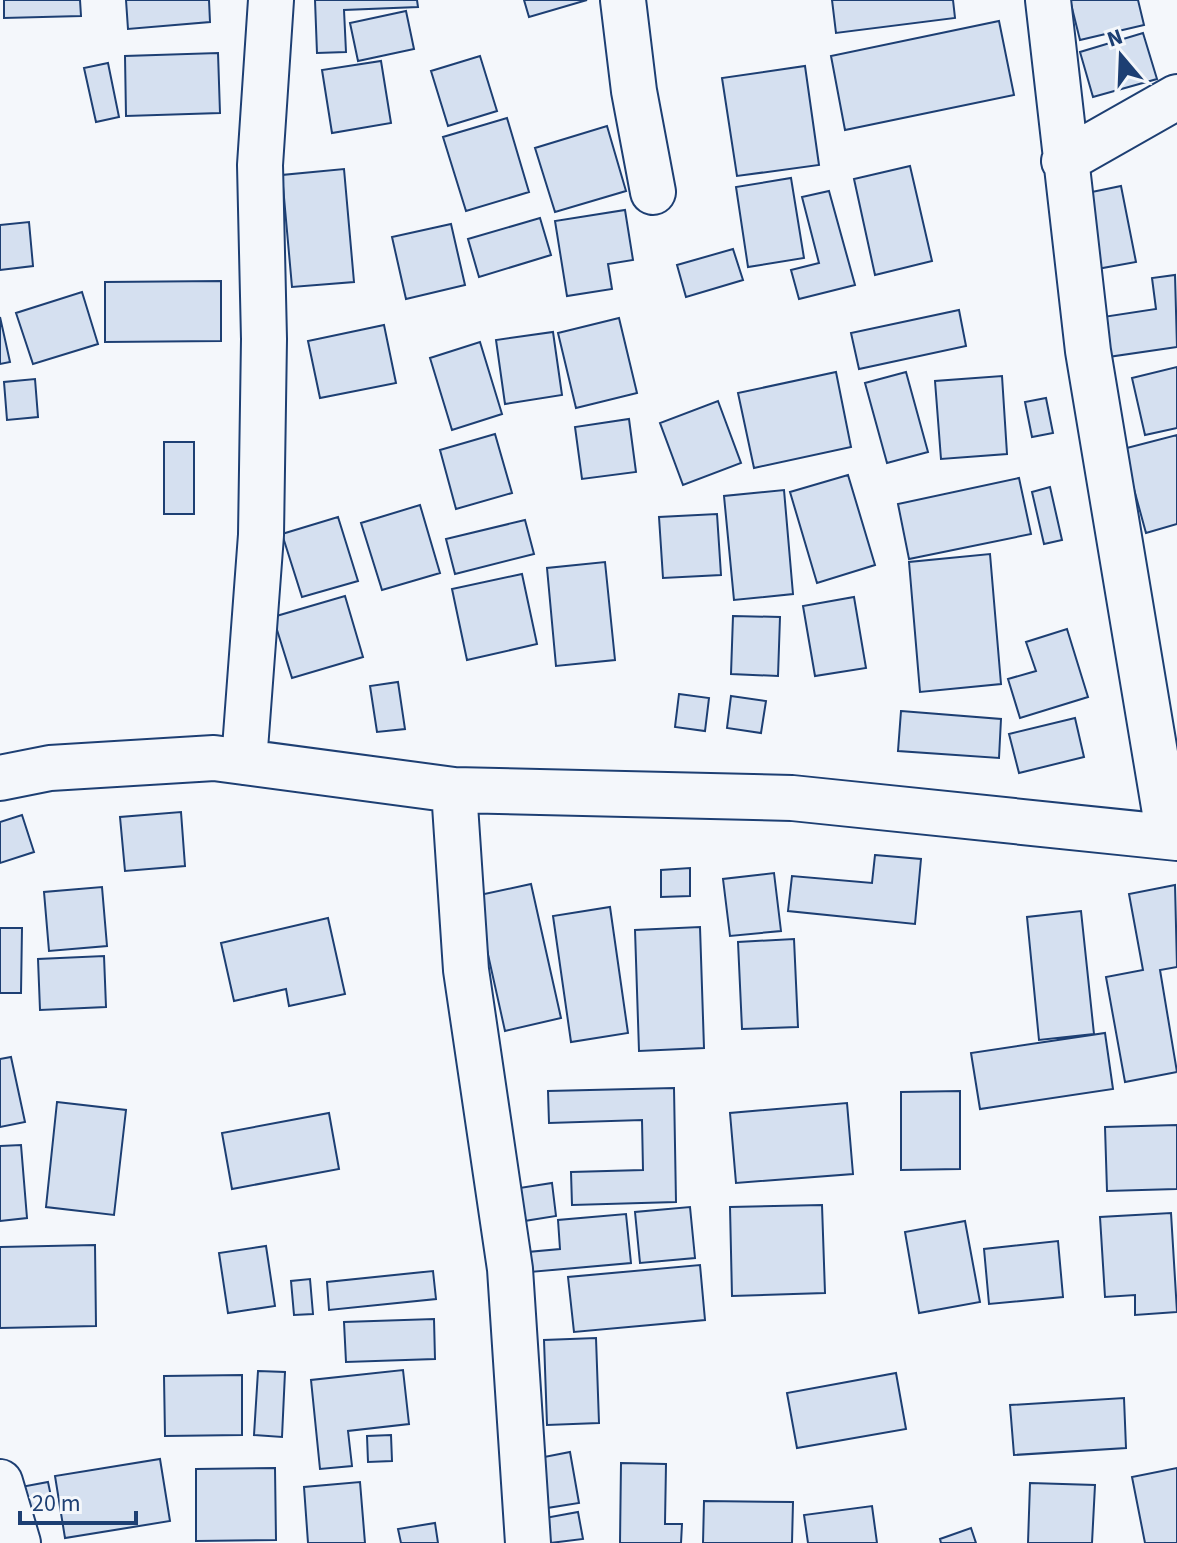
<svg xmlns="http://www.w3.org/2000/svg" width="1177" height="1543" viewBox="0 0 1177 1543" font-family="'Source Sans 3',sans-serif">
	<rect width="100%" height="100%" fill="#f4f7fb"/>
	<path fill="#d5e0f0" stroke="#1d3f73" stroke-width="2" d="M 4,0 L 80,0 L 81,16 L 4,18 Z
		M 126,0 L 209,0 L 210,22 L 128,29 Z
		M 315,0 L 417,0 L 418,7 L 344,10 L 346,52 L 317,53 Z
		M 524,0 L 587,0 L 529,17 Z
		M 832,0 L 953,0 L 955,18 L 836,33 Z
		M 1070,0 L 1138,0 L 1144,25 L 1080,40 Z
		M 406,11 L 414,49 L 358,61 L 350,23 Z
		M 999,21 L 1014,95 L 845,130 L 831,56 Z
		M 1143,33 L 1157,79 L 1093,97 L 1080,52 Z
		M 218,53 L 220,113 L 126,116 L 125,56 Z
		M 480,56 L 497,111 L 448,126 L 431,71 Z
		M 381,61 L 391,123 L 332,133 L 322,70 Z
		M 108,63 L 119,117 L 96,122 L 84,68 Z
		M 805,66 L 819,165 L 737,176 L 722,78 Z
		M 507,118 L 529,192 L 466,211 L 443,137 Z
		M 607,126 L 626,191 L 555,212 L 535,148 Z
		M 910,166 L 932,261 L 875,275 L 854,179 Z
		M 344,169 L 354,282 L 292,287 L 282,175 Z
		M 791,178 L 804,258 L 748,267 L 736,187 Z
		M 1121,186 L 1136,262 L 1097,269 L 1082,194 Z
		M 829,191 L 855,285 L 799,299 L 791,270 L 819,263 L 802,197 Z
		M 625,210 L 633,260 L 608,264 L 612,289 L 567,296 L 555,221 Z
		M 540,218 L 551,255 L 479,277 L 468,239 Z
		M 29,222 L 33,266 L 0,270 L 0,225 Z
		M 451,224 L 465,285 L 406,299 L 392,237 Z
		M 733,249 L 743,280 L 686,297 L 677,265 Z
		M 1175,275 L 1177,347 L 1108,357 L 1103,317 L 1156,309 L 1152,278 Z
		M 221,281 L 221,341 L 105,342 L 105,282 Z
		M 82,292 L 98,344 L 33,364 L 16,313 Z
		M 959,310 L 966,346 L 859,369 L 851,333 Z
		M 0,317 L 10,362 L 0,364 Z
		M 619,318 L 637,393 L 576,408 L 558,333 Z
		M 384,325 L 396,383 L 320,398 L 308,341 Z
		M 553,332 L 562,395 L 505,404 L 496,340 Z
		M 480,342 L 502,414 L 452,430 L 430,358 Z
		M 1177,367 L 1177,428 L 1145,435 L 1132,378 Z
		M 836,372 L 851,447 L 754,468 L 738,393 Z
		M 906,372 L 928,452 L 887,463 L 865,383 Z
		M 1002,376 L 1007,454 L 941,459 L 935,381 Z
		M 35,379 L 38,417 L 7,420 L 4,382 Z
		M 1046,398 L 1053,433 L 1032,437 L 1025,402 Z
		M 718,401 L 741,463 L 683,485 L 660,423 Z
		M 629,419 L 636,472 L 582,479 L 575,427 Z
		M 495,434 L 512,493 L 456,509 L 440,450 Z
		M 1177,435 L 1177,524 L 1146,533 L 1123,449 Z
		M 164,442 L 194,442 L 194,514 L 164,514 Z
		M 848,475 L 875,565 L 817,583 L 790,492 Z
		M 1019,478 L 1031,534 L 909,559 L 898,504 Z
		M 1050,487 L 1062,540 L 1044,544 L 1032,492 Z
		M 784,490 L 793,594 L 734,600 L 724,496 Z
		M 420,505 L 440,573 L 382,590 L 361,523 Z
		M 717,514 L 721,575 L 663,578 L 659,517 Z
		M 338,517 L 358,581 L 302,597 L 282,534 Z
		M 525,520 L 534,554 L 455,574 L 446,539 Z
		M 990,554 L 1001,684 L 920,692 L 909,562 Z
		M 605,562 L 615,660 L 556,666 L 547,568 Z
		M 522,574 L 537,644 L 467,660 L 452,589 Z
		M 345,596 L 363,657 L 292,678 L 273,617 Z
		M 854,597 L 866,668 L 815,676 L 803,606 Z
		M 733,616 L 780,617 L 778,676 L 731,674 Z
		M 1067,629 L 1088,697 L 1020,718 L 1008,679 L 1036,671 L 1026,642 Z
		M 398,682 L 405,729 L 377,732 L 370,686 Z
		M 679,694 L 709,698 L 705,731 L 675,727 Z
		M 731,696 L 766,701 L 761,733 L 727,728 Z
		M 901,711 L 1001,719 L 999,758 L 898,751 Z
		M 1075,718 L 1084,757 L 1019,773 L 1009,734 Z
		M 181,812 L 185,866 L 125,871 L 120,817 Z
		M 22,815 L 34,852 L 0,863 L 0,822 Z
		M 875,855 L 921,859 L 915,924 L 788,911 L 792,876 L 872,883 Z
		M 690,868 L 690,896 L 661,897 L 661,870 Z
		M 774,873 L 781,931 L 730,936 L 723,879 Z
		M 531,884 L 561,1018 L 505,1031 L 475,896 Z
		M 1175,885 L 1177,967 L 1160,970 L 1177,1072 L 1125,1082 L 1106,977 L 1143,970 L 1129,894 Z
		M 102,887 L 107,946 L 49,951 L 44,892 Z
		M 610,907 L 628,1033 L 571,1042 L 553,916 Z
		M 1081,911 L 1094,1034 L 1039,1040 L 1027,917 Z
		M 328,918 L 345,994 L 289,1006 L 286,989 L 234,1001 L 221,943 Z
		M 700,927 L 704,1048 L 639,1051 L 635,930 Z
		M 0,928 L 22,928 L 21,993 L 0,993 Z
		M 794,939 L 798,1027 L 742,1029 L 738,942 Z
		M 104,956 L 106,1007 L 40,1010 L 38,959 Z
		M 1105,1033 L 1113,1089 L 980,1109 L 971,1053 Z
		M 11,1057 L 25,1122 L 0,1127 L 0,1059 Z
		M 674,1088 L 676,1202 L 572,1205 L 571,1172 L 643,1170 L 642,1120 L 549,1123 L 548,1091 Z
		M 960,1091 L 960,1169 L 901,1170 L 901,1092 Z
		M 57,1102 L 126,1110 L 114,1215 L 46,1207 Z
		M 847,1103 L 853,1174 L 736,1183 L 730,1113 Z
		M 329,1113 L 339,1169 L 232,1189 L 222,1133 Z
		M 1177,1125 L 1177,1189 L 1107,1191 L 1105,1127 Z
		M 21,1145 L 27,1218 L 0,1221 L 0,1146 Z
		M 552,1183 L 556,1216 L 518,1222 L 513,1189 Z
		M 822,1205 L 825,1293 L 732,1296 L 730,1207 Z
		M 690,1207 L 695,1258 L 640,1263 L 635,1212 Z
		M 1171,1213 L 1177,1312 L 1135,1315 L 1135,1295 L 1105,1297 L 1100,1217 Z
		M 626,1214 L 631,1263 L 530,1272 L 528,1252 L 560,1249 L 558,1220 Z
		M 965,1221 L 980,1302 L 919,1313 L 905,1232 Z
		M 1058,1241 L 1063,1297 L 989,1304 L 984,1249 Z
		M 95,1245 L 96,1326 L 0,1328 L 0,1247 Z
		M 266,1246 L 275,1306 L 228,1313 L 219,1253 Z
		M 700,1265 L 705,1320 L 574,1332 L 568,1277 Z
		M 433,1271 L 436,1299 L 329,1310 L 327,1282 Z
		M 310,1279 L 313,1314 L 294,1315 L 291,1281 Z
		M 434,1319 L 435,1359 L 346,1362 L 344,1322 Z
		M 596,1338 L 599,1423 L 547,1425 L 544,1340 Z
		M 403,1370 L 409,1424 L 348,1431 L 352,1466 L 320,1469 L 311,1380 Z
		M 258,1371 L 285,1372 L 282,1437 L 254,1435 Z
		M 896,1373 L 906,1429 L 797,1448 L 787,1393 Z
		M 242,1375 L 242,1435 L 165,1436 L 164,1376 Z
		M 1124,1398 L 1126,1448 L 1014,1455 L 1010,1405 Z
		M 391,1435 L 392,1461 L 368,1462 L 367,1436 Z
		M 570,1452 L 579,1503 L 547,1508 L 539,1458 Z
		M 160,1459 L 170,1521 L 65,1538 L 55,1476 Z
		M 621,1463 L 666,1464 L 665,1524 L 682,1524 L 681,1543 L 620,1543 Z
		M 275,1468 L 276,1540 L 196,1541 L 196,1469 Z
		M 1177,1468 L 1177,1543 L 1145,1543 L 1132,1477 Z
		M 48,1482 L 53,1506 L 26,1511 L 21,1487 Z
		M 360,1482 L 365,1543 L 308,1543 L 304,1487 Z
		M 1030,1483 L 1095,1485 L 1092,1543 L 1028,1543 Z
		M 704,1501 L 793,1502 L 792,1543 L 703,1543 Z
		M 872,1506 L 877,1543 L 808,1543 L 804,1515 Z
		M 578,1512 L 583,1539 L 550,1543 L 545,1518 Z
		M 435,1523 L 438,1543 L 401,1543 L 398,1529 Z
		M 971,1528 L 976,1543 L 941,1543 L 940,1539 Z"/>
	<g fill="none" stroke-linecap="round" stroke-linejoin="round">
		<g stroke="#1d3f73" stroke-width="48">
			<path id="minor" d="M 623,0 L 634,91 L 653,192
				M 1048,0 L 1088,351 L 1169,837
				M 1064,161 L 1177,97
				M 244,762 L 261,535 L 264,339 L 260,165 L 271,0
				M 0,778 L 50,768 L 214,758 L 454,790 L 792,798 L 1177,838
				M 454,790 L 466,970 L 510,1269 L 528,1543
				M 0,1482 L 18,1543"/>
		</g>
		<use href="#minor" stroke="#f4f7fb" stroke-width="44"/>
	</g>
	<g transform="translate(1121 56) rotate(341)" stroke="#f4f7fb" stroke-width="6" paint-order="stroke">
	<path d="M0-6L14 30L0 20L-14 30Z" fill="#1d3f73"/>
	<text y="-12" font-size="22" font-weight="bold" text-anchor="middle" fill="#1d3f73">N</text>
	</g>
	<path d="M20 1511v12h116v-12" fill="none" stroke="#1d3f73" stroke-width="4"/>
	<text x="32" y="1511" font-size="24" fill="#1d3f73" stroke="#f4f7fb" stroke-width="6" paint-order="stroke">20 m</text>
</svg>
